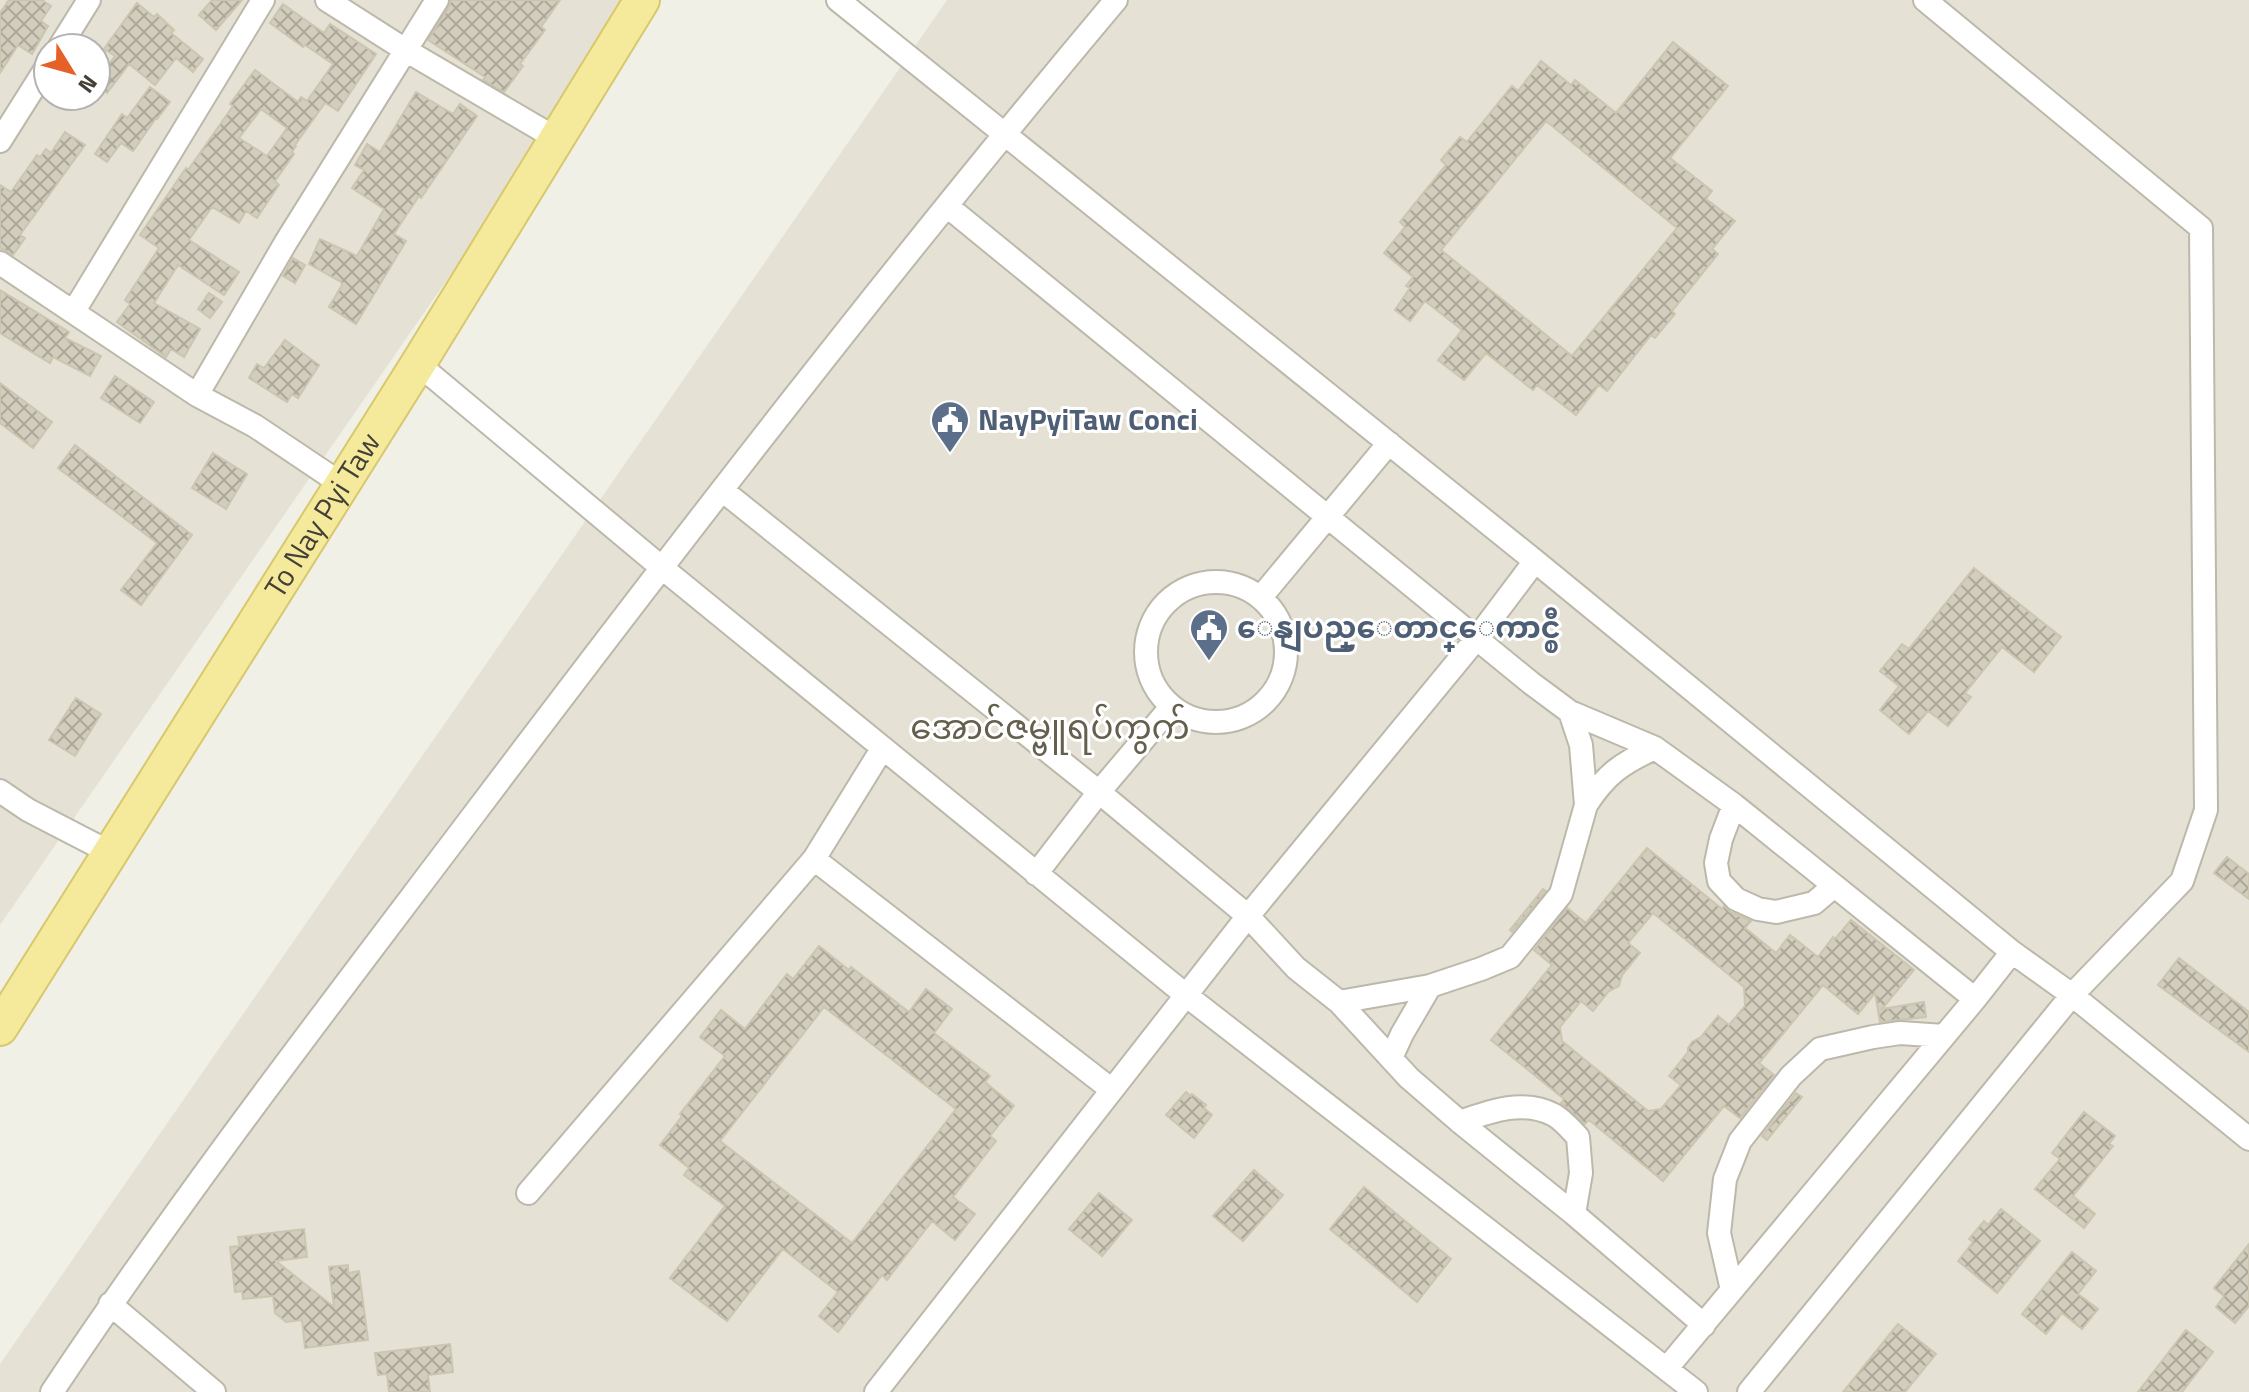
<svg xmlns="http://www.w3.org/2000/svg" width="2249" height="1392" viewBox="0 0 2249 1392" font-family="'Titillium Web','Noto Sans Myanmar',sans-serif">
	<defs>
		<pattern id="building-cross-hatch" width="8" height="8" patternUnits="userSpaceOnUse" patternTransform="scale(2)"><rect width="8" height="8" fill="#d2cdbd"/><path d="M0 0l8 8M0 8l8-8" fill="none" stroke="#aca89a"/></pattern>
	</defs>
	<rect width="100%" height="100%" fill="#f1f0e6"/>
	<path fill="#e5e2d5" fill-rule="evenodd" d="M 0,0 L 622,0 L 516,180 L 0,925 ZM 48,48 L 96,48 L 96,96 L 48,96 Z
		M 947,0 L 2249,0 L 2249,1392 L 0,1392 L 0,1364 Z"/>
	<path fill="url(#building-cross-hatch)" stroke="#ccc5b0" stroke-width="2" fill-rule="evenodd" d="M 9,0 L 42,0 L 51,6 L 41,21 L 48,26 L 32,54 L 18,45 L 0,73 L 0,13 Z
		M 212,0 L 242,0 L 216,30 L 199,15 Z
		M 451,0 L 560,0 L 541,27 L 545,30 L 520,64 L 523,66 L 504,92 L 483,80 L 485,77 L 428,40 L 449,7 Z
		M 137,3 L 154,17 L 157,14 L 174,30 L 171,33 L 203,59 L 193,72 L 176,58 L 155,85 L 129,64 L 107,93 L 96,84 L 96,81 L 115,56 L 104,49 Z
		M 283,4 L 324,33 L 330,24 L 376,54 L 338,111 L 325,103 L 295,145 L 296,146 L 292,152 L 294,154 L 275,181 L 279,185 L 257,218 L 246,211 L 239,223 L 212,207 L 189,240 L 239,272 L 224,295 L 178,265 L 154,303 L 200,329 L 184,357 L 171,349 L 166,357 L 117,322 L 130,304 L 125,300 L 159,248 L 140,235 L 186,168 L 188,170 L 233,106 L 230,104 L 255,70 L 298,102 L 301,97 L 307,101 L 333,64 L 305,45 L 303,47 L 270,23 ZM 261,109 L 287,128 L 267,156 L 239,138 Z
		M 1673,42 L 1728,86 L 1670,158 L 1712,191 L 1706,199 L 1735,221 L 1712,249 L 1718,254 L 1672,311 L 1675,314 L 1655,338 L 1651,335 L 1607,391 L 1599,385 L 1576,415 L 1537,385 L 1533,390 L 1486,353 L 1464,380 L 1438,360 L 1462,330 L 1425,301 L 1410,321 L 1395,310 L 1410,288 L 1406,286 L 1413,277 L 1384,253 L 1405,227 L 1400,222 L 1446,165 L 1441,160 L 1460,137 L 1467,142 L 1512,86 L 1518,91 L 1541,61 L 1571,85 L 1575,80 L 1616,113 ZM 1546,121 L 1677,228 L 1572,356 L 1441,250 Z
		M 150,87 L 170,102 L 157,119 L 156,118 L 133,151 L 121,143 L 107,162 L 95,154 L 122,114 L 127,118 Z
		M 416,92 L 453,114 L 460,104 L 477,116 L 421,198 L 419,196 L 401,223 L 394,234 L 406,241 L 356,324 L 329,307 L 342,285 L 341,282 L 309,264 L 320,239 L 357,256 L 384,209 L 352,188 L 364,170 L 355,165 L 367,144 L 380,152 Z
		M 65,132 L 85,145 L 20,235 L 25,238 L 13,255 L 0,248 L 0,185 L 11,192 L 37,155 L 40,157 L 46,149 L 51,153 Z
		M 293,258 L 305,265 L 295,283 L 283,276 Z
		M 0,290 L 69,332 L 65,338 L 101,356 L 90,376 L 53,357 L 50,363 L 0,333 Z
		M 209,293 L 222,302 L 210,318 L 198,309 Z
		M 285,340 L 319,365 L 298,398 L 292,394 L 287,402 L 249,378 L 257,364 L 264,368 Z
		M 115,376 L 154,402 L 140,423 L 101,398 Z
		M 0,383 L 52,422 L 33,448 L 0,423 Z
		M 75,445 L 192,535 L 141,605 L 121,590 L 157,543 L 58,468 Z
		M 213,453 L 247,474 L 226,509 L 192,488 Z
		M 1974,568 L 2061,637 L 2034,672 L 2002,647 L 1965,693 L 1971,697 L 1948,726 L 1928,711 L 1909,734 L 1880,710 L 1899,686 L 1880,671 L 1902,644 L 1909,649 Z
		M 76,698 L 101,714 L 75,756 L 49,740 Z
		M 1647,848 L 1722,909 L 1724,906 L 1730,912 L 1751,921 L 1745,928 L 1776,953 L 1790,935 L 1818,957 L 1833,937 L 1835,939 L 1851,920 L 1914,970 L 1882,1009 L 1924,1002 L 1926,1017 L 1880,1022 L 1875,993 L 1858,1014 L 1823,985 L 1759,1063 L 1774,1075 L 1740,1118 L 1724,1106 L 1663,1181 L 1589,1120 L 1585,1124 L 1561,1103 L 1564,1099 L 1491,1040 L 1552,965 L 1534,950 L 1567,908 L 1586,923 ZM 1653,913 L 1744,987 L 1745,1006 L 1729,1025 L 1718,1016 L 1701,1037 L 1692,1042 L 1688,1048 L 1688,1052 L 1669,1076 L 1681,1085 L 1661,1109 L 1648,1111 L 1562,1041 L 1560,1027 L 1581,1001 L 1593,1011 L 1609,991 L 1619,986 L 1622,975 L 1640,953 L 1628,943 Z
		M 2227,857 L 2249,874 L 2249,899 L 2214,873 Z
		M 1543,889 L 1546,891 L 1512,932 L 1510,930 Z
		M 819,946 L 849,970 L 851,967 L 909,1012 L 926,989 L 952,1009 L 934,1033 L 990,1076 L 985,1082 L 1014,1106 L 990,1136 L 996,1141 L 953,1197 L 975,1214 L 955,1240 L 932,1221 L 887,1280 L 882,1275 L 838,1332 L 819,1316 L 838,1292 L 783,1249 L 727,1321 L 670,1278 L 725,1206 L 684,1175 L 689,1168 L 660,1145 L 682,1116 L 680,1114 L 725,1056 L 700,1037 L 721,1010 L 745,1029 L 787,974 L 793,979 ZM 824,1007 L 956,1109 L 852,1243 L 720,1141 Z
		M 2179,958 L 2249,1012 L 2249,1052 L 2158,985 Z
		M 1186,1092 L 1191,1096 L 1192,1094 L 1206,1105 L 1204,1108 L 1212,1115 L 1194,1138 L 1166,1115 Z
		M 1796,1093 L 1802,1097 L 1767,1140 L 1762,1136 Z
		M 2084,1112 L 2115,1136 L 2109,1144 L 2113,1146 L 2073,1196 L 2095,1214 L 2084,1228 L 2035,1189 L 2060,1159 L 2052,1153 Z
		M 1254,1170 L 1283,1195 L 1243,1241 L 1213,1216 Z
		M 1364,1187 L 1451,1259 L 1417,1302 L 1330,1229 Z
		M 1099,1193 L 1132,1220 L 1102,1256 L 1069,1229 Z
		M 2001,1209 L 2040,1241 L 1997,1293 L 1958,1261 L 1973,1242 L 1969,1239 L 1984,1221 L 1988,1225 Z
		M 304,1229 L 307,1257 L 276,1261 L 334,1307 L 329,1267 L 348,1265 L 348,1273 L 359,1271 L 368,1340 L 305,1348 L 302,1320 L 286,1322 L 275,1313 L 273,1296 L 243,1299 L 242,1291 L 235,1292 L 230,1247 L 240,1246 L 238,1237 Z
		M 2249,1244 L 2249,1306 L 2235,1323 L 2216,1307 L 2224,1296 L 2214,1288 Z
		M 2072,1252 L 2096,1271 L 2078,1294 L 2098,1309 L 2082,1329 L 2062,1313 L 2046,1334 L 2022,1314 Z
		M 1898,1324 L 1936,1354 L 1905,1392 L 1843,1392 Z
		M 2186,1330 L 2213,1352 L 2182,1392 L 2138,1392 Z
		M 450,1344 L 453,1372 L 428,1375 L 430,1392 L 389,1392 L 387,1374 L 378,1375 L 375,1353 Z"/>
	<g fill="none" stroke-linecap="round" stroke-linejoin="round">
		<g stroke="#bcb8aa" stroke-width="26">
			<path id="street" d="M 327,0 L 407,51 L 557,139
				M 838,0 L 1535,561 L 2012,952 L 2072,995 L 2249,1139
				M 59,48 L 89,0
				M 0,141 L 48,65
				M 0,263 L 197,395 L 286,242 L 437,0
				M 74,311 L 263,0
				M 418,364 L 661,567 L 1187,996 L 1696,1392
				M 197,395 L 255,426 L 343,485
				M 722,490 L 1099,792 L 1248,916 L 1296,968 L 1339,1002 L 1430,986 L 1481,969 L 1510,957 L 1561,894 L 1586,805 L 1581,745 L 1570,712 L 1531,683 L 947,206
				M1146 652a70 70 0 1 1 140 0a70 70 0 1 1-140 0Z
				M 1261,597 L 1389,443
				M 1570,712 L 1655,748 L 1734,805 L 1975,999
				M 0,791 L 28,810 L 111,853
				M 1586,805 C 1606,774 1622,763 1655,748
				M 1734,805 L 1721,839 L 1716,863 L 1719,881 L 1736,899 L 1758,909 L 1776,912 L 1814,903 L 1834,886
				M 814,859 L 1112,1090
				M 1036,874 L 1099,792 L 1171,707
				M 1339,1002 L 1409,1078 L 1460,1122 L 1574,1214 L 1704,1325
				M 1391,1058 L 1402,1034 L 1430,986
				M 1460,1122 C 1491,1111 1523,1099 1554,1115 C 1563,1120 1571,1130 1578,1137 L 1581,1173 L 1574,1214
				M 528,1193 L 814,859 L 882,749
				M 1732,1290 L 1719,1233 L 1725,1179 L 1740,1141 L 1791,1076 L 1820,1049 L 1873,1037 L 1900,1033 L 1944,1036
				M 110,1304 L 214,1392
				M 1667,1368 L 1975,999 L 2012,952
				M 52,1392 C 185,1192 333,1001 478,809 C 685,535 895,263 1116,0
				M 876,1392 L 1248,916 L 1477,638 L 1535,561
				M 1749,1392 L 2072,995 L 2182,881 L 2206,810 L 2201,228 L 1925,0"/>
		</g>
		<g stroke="#d8c86d" stroke-width="38">
			<g id="primary">
				<path id="s1" d="M 0,1028 L 418,364 L 642,0"/>
			</g>
		</g>
		<use href="#street" stroke="#fff" stroke-width="22"/>
		<use href="#primary" stroke="#f5e99c" stroke-width="34"/>
	</g>
	<defs>
		<g id="civic-pin" transform="scale(2)"><path d="M0 17L-7.5 6A9.5 9.5 0 1 1 7.5 6Z" fill="#5c6f8a" stroke="#fff"/><path d="M-.6-6.5H3V-4.5H.6V-3L4-1V1h2V6H-6V1h2V-1L-.6-3ZM-1.2 2.5V6h2.4V2.5Z" fill="#fff"/></g>
	</defs>
	<g fill-rule="evenodd">
		<use href="#civic-pin" x="950" y="420"/>
		<use href="#civic-pin" x="1209" y="628"/>
	</g>
	<g text-anchor="middle" stroke-width="6" stroke-linejoin="round" paint-order="stroke">
		<g font-size="30" font-weight="bold" fill="#4e5e75" stroke="#fff" text-anchor="start">
			<text x="978" y="430">NayPyiTaw Conci</text>
			<text x="1237" y="638">ေနျပည္ေတာင္ေကာင္စီ</text>
		</g>
		<g font-size="30" fill="#434036" stroke="#fff">
			<text dy="10" stroke="none"><textPath href="#s1" startOffset="606">To Nay Pyi Taw</textPath></text>
		</g>
		<g font-size="34" fill="#655f4e" stroke="#fff">
			<text x="1050" y="739">အောင်ဇမ္ဗူရပ်ကွက်</text>
		</g>
	</g>
	<g transform="translate(72 72) rotate(127)"><circle r="38" fill="#ffffff" stroke="#b4b3af" stroke-width="2"/>
	<path d="M0-6L14 30L0 20L-14 30Z" fill="#e66128"/>
	<text y="-12" font-size="22" font-weight="bold" text-anchor="middle" fill="#434036">N</text>
	</g>
</svg>
